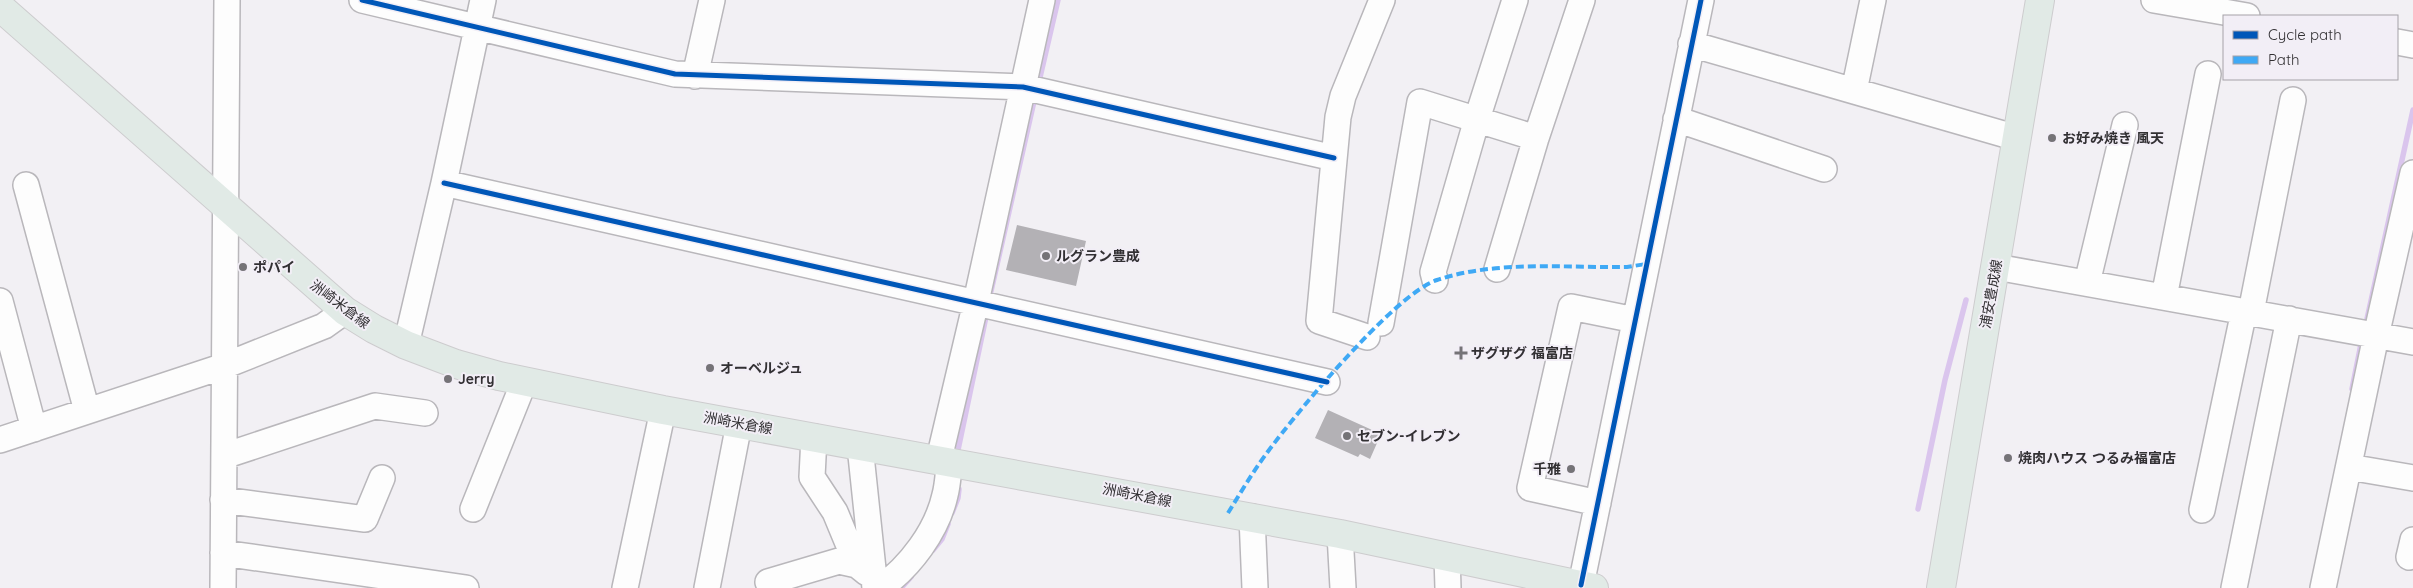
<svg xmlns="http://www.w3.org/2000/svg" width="2413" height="588" viewBox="0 0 2413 588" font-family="Quicksand,'Noto Sans JP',sans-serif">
	<rect width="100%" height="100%" fill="#f2f0f4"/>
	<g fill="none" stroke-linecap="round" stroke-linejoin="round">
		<path stroke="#dac5ed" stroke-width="5.5" d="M 1038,86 L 1058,0
			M 989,300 L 1035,97
			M 2365,328 L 2413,110
			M 2352,389 L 2362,339
			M 958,450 L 987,312
			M 1918,509 L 1945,380 L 1966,300
			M 952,513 L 958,498 L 959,489
			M 933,550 L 942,539 L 948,524
			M 901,588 L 911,577"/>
	</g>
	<path fill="#b3b1b5" d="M 1017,225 L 1086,241 L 1076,286 L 1006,270 Z
		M 1328,410 L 1381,434 L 1370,459 L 1360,454 L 1358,457 L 1315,438 Z"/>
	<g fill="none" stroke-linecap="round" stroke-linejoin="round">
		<g stroke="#b9b7bb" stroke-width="28">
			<path id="minor" d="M 362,0 L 675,74 L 1023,87 L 1334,158
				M 2154,0 L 2247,16
				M 2397,42 L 2413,45
				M 1691,44 L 2017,138
				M 695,76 L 712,0
				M 1854,91 L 1873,0
				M 1676,119 L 1824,169
				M 444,183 L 1327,382
				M 26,185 L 87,411
				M 1996,267 L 2413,342
				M 1497,269 L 1536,138 L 1582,0
				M 1435,280 L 1433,272 L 1477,119 L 1515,0
				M 2087,283 L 2125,125
				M 2164,297 L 2208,74
				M 0,301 L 34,429
				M 2251,312 L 2293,100
				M 1381,323 L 1420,102 L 1536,138
				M 1367,337 L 1319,321 L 1338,117 L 1343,96 L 1382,0
				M 406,345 L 444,183 L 483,0
				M 814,437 L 812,477 L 835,512 L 857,565
				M 0,440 L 224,366 L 324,326 L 345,311
				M 860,446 L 875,588
				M 224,456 L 375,406 L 425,413
				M 939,459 L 976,302 L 1042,0
				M 2349,467 L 2413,478
				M 223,500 L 365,519 L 382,478
				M 1598,503 L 1530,488 L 1571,307 L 1635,320
				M 473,509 L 524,382
				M 2202,510 L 2244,311
				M 1252,517 L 1255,588
				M 1340,534 L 1343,588
				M 223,553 L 466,588
				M 1447,556 L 1448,588
				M 2409,557 L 2413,540
				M 768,582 L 839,561 L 857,565 L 867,573
				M 1581,585 L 1701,0
				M 223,588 L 227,0
				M 625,588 L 663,410
				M 707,588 L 739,424
				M 880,588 C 910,567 937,531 945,495 C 948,484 948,472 950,461
				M 2234,588 L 2289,319
				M 2323,588 L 2376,336 L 2413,173"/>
		</g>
		<g stroke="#cdccce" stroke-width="30">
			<path id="major" d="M 0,7 L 345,311 L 374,329 L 406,345 L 456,364 L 499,376 L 663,410 L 1340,534 L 1594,588
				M 1941,588 L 2040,0"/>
		</g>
		<use href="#minor" stroke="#fdfdfd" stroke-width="25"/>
		<use href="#major" stroke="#e1eae6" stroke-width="28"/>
		<path stroke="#3fa9f5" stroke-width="4" stroke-dasharray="8 4" stroke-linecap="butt" d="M 1228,513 C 1238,497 1248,480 1259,464 C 1287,423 1394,294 1437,280 C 1497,260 1565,268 1627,267 L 1646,264"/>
		<g stroke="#f2eef6" stroke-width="8">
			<path id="cycleway" d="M 362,0 L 675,74 L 1023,87 L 1334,158
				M 444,183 L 1327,382
				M 1581,585 L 1701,0"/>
		</g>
		<use href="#cycleway" stroke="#0057b8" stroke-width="5"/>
	</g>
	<g fill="#757377" stroke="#f2eef6" stroke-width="2">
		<circle cx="2052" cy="138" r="5"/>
		<circle cx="1046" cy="256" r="5"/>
		<circle cx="243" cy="267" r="5"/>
		<path d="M1458.5 345.5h5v5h5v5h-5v5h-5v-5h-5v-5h5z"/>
		<circle cx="710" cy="368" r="5"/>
		<circle cx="448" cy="379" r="5"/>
		<circle cx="1347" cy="436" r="5"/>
		<circle cx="2008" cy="458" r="5"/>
		<circle cx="1571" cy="469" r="5"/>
	</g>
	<g text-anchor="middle" stroke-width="4" stroke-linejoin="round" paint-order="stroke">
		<g font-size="14" font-weight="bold" fill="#323033" stroke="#f2eef6" text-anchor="start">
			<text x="2062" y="143">お好み焼き 風天</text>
			<text x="1056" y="261">ルグラン豊成</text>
			<text x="253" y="272">ポパイ</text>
			<text x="1471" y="358">ザグザグ 福富店</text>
			<text x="720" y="373">オーベルジュ</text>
			<text x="458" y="384">Jerry</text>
			<text x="1357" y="441">セブン-イレブン</text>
			<text x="2018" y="463">焼肉ハウス つるみ福富店</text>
			<text x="1561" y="474" text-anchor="end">千雅</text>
		</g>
		<g font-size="14" fill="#323033" stroke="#f2eef6">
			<text transform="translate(1991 294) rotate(-80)" y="5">浦安豊成線</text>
			<text transform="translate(340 304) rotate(37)" y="5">洲崎米倉線</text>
			<text transform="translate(738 423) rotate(10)" y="5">洲崎米倉線</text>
			<text transform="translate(1137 495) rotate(11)" y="5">洲崎米倉線</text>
		</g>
	</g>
	<rect x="2223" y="15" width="175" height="65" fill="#f2eef6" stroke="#a5a2a8"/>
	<rect x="2233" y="31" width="25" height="8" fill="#0057b8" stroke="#a5a2a8"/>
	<text x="2268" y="40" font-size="15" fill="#323033">Cycle path</text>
	<rect x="2233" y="56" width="25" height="8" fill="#3fa9f5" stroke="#a5a2a8"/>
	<text x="2268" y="65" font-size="15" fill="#323033">Path</text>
</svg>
